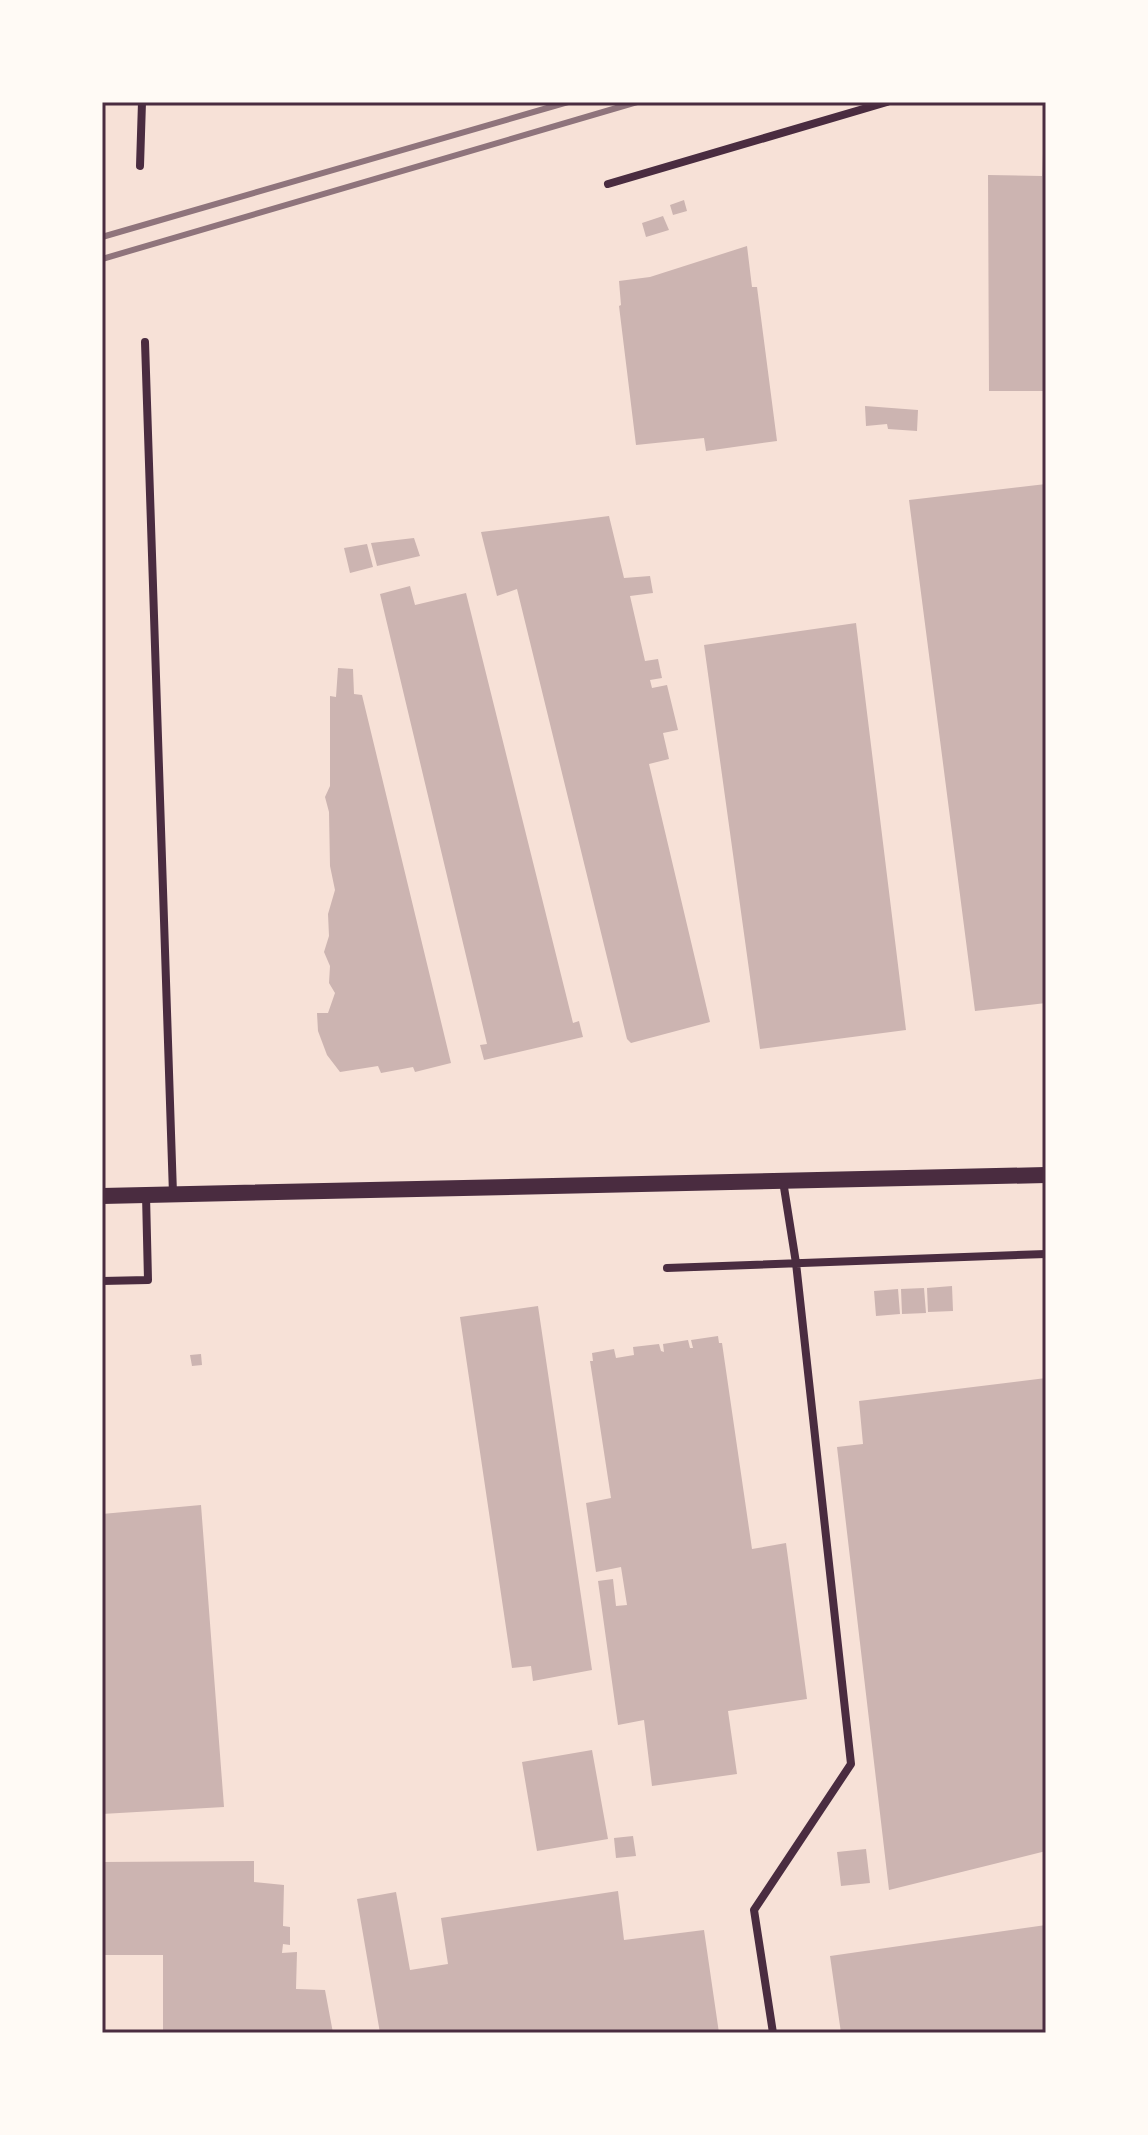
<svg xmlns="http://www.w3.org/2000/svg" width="1148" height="2135" viewBox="0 0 1148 2135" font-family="'Golos Text',sans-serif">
	<rect width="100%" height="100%" fill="#f7e1d7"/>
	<path fill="#ccb4b1" d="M 1046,153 L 1046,391 L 989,391 L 988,175 L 1042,176 L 1043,154 Z
		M 684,200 L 687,211 L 673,215 L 670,205 Z
		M 663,216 L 669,230 L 646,237 L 642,223 Z
		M 747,246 L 752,287 L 757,287 L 777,441 L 706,451 L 704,438 L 636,445 L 619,306 L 621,305 L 619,281 L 650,277 Z
		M 865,406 L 918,410 L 917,431 L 888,429 L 887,424 L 866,426 Z
		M 1046,484 L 1046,1003 L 975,1011 L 909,500 Z
		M 609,516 L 624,578 L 650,576 L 653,593 L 630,596 L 645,661 L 658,659 L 662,678 L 650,680 L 652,688 L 667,685 L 678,730 L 663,733 L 669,759 L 649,764 L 710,1022 L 631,1043 L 627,1039 L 517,589 L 497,596 L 481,532 Z
		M 414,538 L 420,556 L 377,566 L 371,543 Z
		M 367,544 L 373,567 L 350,573 L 344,548 Z
		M 410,586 L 415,605 L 466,593 L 573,1023 L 579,1021 L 583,1037 L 484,1060 L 480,1045 L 487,1044 L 380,594 Z
		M 856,623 L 906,1030 L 760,1049 L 704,645 Z
		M 338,668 L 353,669 L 354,694 L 362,695 L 451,1063 L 415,1072 L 413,1067 L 381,1073 L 378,1066 L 340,1072 L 327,1055 L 318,1031 L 317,1013 L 328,1013 L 335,993 L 329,983 L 330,966 L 324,952 L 329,936 L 328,914 L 335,890 L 330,866 L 329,812 L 325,797 L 330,786 L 330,696 L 336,697 Z
		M 952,1286 L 953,1311 L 928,1312 L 927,1288 Z
		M 924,1288 L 926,1313 L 902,1314 L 901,1289 Z
		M 898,1289 L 900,1314 L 876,1316 L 874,1291 Z
		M 538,1306 L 592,1670 L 533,1681 L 531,1666 L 512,1668 L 460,1317 Z
		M 718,1336 L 719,1343 L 722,1343 L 752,1549 L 786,1543 L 807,1699 L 728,1711 L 737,1774 L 652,1786 L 644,1720 L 618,1725 L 598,1581 L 613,1579 L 616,1606 L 627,1605 L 621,1567 L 596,1572 L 586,1503 L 611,1498 L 590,1361 L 593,1361 L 592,1353 L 614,1349 L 616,1358 L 634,1355 L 633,1347 L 659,1344 L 661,1351 L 664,1352 L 663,1344 L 688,1340 L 690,1348 L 693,1348 L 691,1340 Z
		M 201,1354 L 202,1365 L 192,1366 L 190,1355 Z
		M 1046,1378 L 1046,1851 L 889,1890 L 837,1447 L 863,1444 L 859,1401 Z
		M 201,1505 L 224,1807 L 102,1814 L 102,1514 Z
		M 592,1750 L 608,1839 L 537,1851 L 522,1762 Z
		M 633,1836 L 636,1856 L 616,1858 L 614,1838 Z
		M 866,1849 L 870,1883 L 841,1886 L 837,1852 Z
		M 254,1861 L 254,1882 L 284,1885 L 283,1926 L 290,1927 L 290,1945 L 283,1944 L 282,1953 L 297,1952 L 296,1989 L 325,1990 L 333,2033 L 163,2033 L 163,1955 L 102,1955 L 102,1862 Z
		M 618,1891 L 624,1940 L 704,1930 L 719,2033 L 380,2033 L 357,1899 L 396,1892 L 410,1970 L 448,1964 L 441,1918 Z
		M 1046,1925 L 1046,2033 L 841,2033 L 830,1956 Z"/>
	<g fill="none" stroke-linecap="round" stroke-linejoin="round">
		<path stroke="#4a2c40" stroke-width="8" d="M 140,166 L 142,102
			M 608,184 L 887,102
			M 145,342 L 173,1194
			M 667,1268 L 1046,1254
			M 102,1281 L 148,1280 L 146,1195
			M 773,2033 L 754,1910 L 851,1764 L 796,1263 L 783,1181"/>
		<path stroke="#4a2c40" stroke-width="16" d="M 102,1196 L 1046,1175"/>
		<path stroke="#8f747c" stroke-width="6" d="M 102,237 L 568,102
			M 102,259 L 637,102"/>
	</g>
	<rect width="1148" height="2135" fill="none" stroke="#fffaf5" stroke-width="208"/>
	<rect x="104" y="104" width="940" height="1927" fill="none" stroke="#4a2c40" stroke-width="3"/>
</svg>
